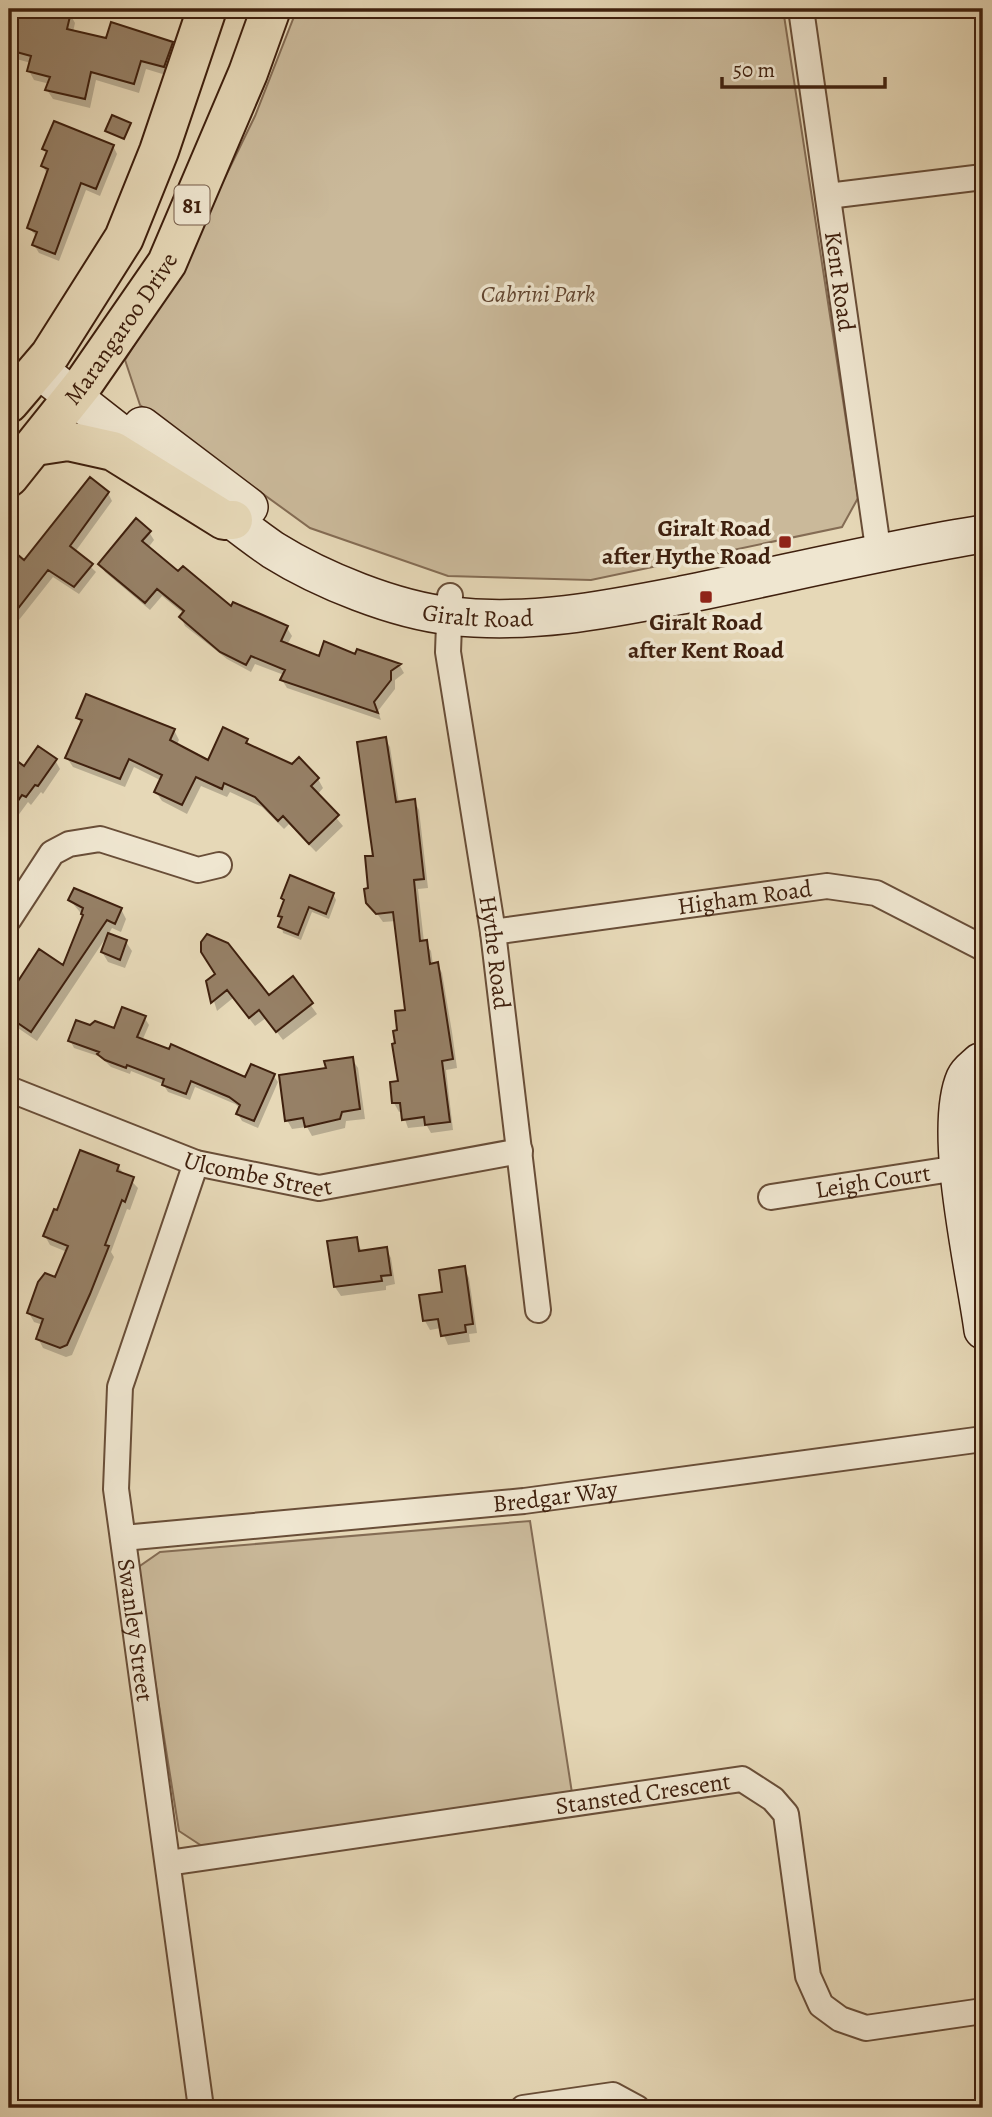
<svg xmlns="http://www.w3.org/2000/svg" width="992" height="2117" viewBox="0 0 992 2117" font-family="Alegreya,serif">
	<rect width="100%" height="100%" fill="#e6d8b7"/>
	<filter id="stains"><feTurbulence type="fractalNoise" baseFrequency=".00286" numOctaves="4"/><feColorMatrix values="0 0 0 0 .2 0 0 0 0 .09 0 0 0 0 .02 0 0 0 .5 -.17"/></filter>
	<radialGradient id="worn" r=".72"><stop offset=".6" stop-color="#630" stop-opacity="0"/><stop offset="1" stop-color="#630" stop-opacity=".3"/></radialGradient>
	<path fill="#cab99a" stroke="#846c54" stroke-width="2" d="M 297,9 L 783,9 L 858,498 L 842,527 L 591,580 L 448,576 L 310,528 L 140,405 L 125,360 L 179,272 L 255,116 Z
		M 530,1521 L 572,1793 L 205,1848 L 179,1831 L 137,1568 L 160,1552 Z"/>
	<path fill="#0003" d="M 20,9 L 47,9 L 70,14 L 75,23 L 73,32 L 107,40 L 172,43 L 177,53 L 169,76 L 146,69 L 139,93 L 96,80 L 90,108 L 53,99 L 47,90 L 50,84 L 34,80 L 29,71 L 31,63 L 9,57 L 9,10 L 19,13 Z
		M 113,146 L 117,154 L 100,196 L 86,190 L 59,261 L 39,253 L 34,245 L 37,237 L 29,228 L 47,174 L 43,166 L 48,154 L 44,149 Z
		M 9,184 L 15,209 L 9,211 Z
		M 108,493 L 112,501 L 75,552 L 96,572 L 79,594 L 53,577 L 19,620 L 11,613 L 9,616 L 9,561 L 14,554 L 24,562 Z
		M 149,532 L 154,540 L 148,548 L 178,574 L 232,608 L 287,628 L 292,636 L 287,645 L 320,658 L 356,656 L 358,652 L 400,666 L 404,673 L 395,680 L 395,689 L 378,711 L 381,720 L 287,688 L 282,680 L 284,675 L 255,664 L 251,672 L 227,659 L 185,626 L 181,617 L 184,614 L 162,596 L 150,610 L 105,572 L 100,564 Z
		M 78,718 L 174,730 L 179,740 L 176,746 L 209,762 L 246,740 L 250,747 L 318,779 L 323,788 L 317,795 L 343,826 L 316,852 L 289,824 L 284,829 L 262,807 L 230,792 L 227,797 L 201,786 L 187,814 L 162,801 L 156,792 L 162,781 L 134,767 L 125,787 L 73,767 L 67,758 L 82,725 Z
		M 385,739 L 390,747 L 399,803 L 414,801 L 419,810 L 428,888 L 418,889 L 424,942 L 431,951 L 433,965 L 437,964 L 442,973 L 452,1032 L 457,1068 L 446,1070 L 453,1130 L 431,1133 L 427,1126 L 408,1128 L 402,1111 L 399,1112 L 394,1103 L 400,1082 L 399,1031 L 407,1011 L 396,921 L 383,922 L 373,908 L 370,890 Z
		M 9,757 L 24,768 L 55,760 L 60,769 L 43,794 L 41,792 L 31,805 L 28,802 L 9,828 Z
		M 333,894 L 336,900 L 329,919 L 312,912 L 301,940 L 283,933 L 280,916 L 285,902 L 283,898 Z
		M 70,900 L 121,909 L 126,919 L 121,932 L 112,928 L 108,935 L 126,942 L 132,951 L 125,968 L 108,962 L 102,952 L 107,936 L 37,1041 L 12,1024 L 9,1011 L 14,1003 L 64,968 L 84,917 Z
		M 292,979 L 317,1014 L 283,1040 L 266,1018 L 255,1026 L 233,998 L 217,1011 L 208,982 L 268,998 Z
		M 144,1017 L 149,1025 L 142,1041 L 246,1080 L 273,1075 L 278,1082 L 258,1128 L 242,1121 L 238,1114 L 240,1108 L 235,1104 L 195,1087 L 190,1100 L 168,1092 L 163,1084 L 131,1071 L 130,1074 L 111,1067 L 101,1057 L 74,1048 L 70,1040 L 90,1027 L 115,1030 Z
		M 352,1059 L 358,1068 L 365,1119 L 346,1121 L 345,1128 L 312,1136 L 307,1127 L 292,1129 L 287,1120 L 328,1070 Z
		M 118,1167 L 138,1188 L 130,1210 L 127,1209 L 111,1252 L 114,1257 L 72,1355 L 66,1357 L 43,1348 L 38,1338 L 43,1325 L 34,1322 L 29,1313 L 56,1280 L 67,1252 L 50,1245 L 45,1236 L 58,1212 Z
		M 356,1239 L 362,1252 L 386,1249 L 391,1258 L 395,1284 L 386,1286 L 386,1290 L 341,1296 L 335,1287 Z
		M 464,1268 L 469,1278 L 477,1333 L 469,1334 L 470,1342 L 448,1345 L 441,1328 L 430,1330 L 425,1321 L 421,1296 L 444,1293 Z"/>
	<path fill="#968066" stroke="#3f200e" stroke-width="2" d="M 9,9 L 58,9 L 71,12 L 67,29 L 106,38 L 111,22 L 173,42 L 164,67 L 141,61 L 134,84 L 91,72 L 85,99 L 45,90 L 50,77 L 27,71 L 31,56 L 9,50 Z
		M 112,115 L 131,123 L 124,139 L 105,131 Z
		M 54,121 L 114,145 L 96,189 L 81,183 L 55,254 L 32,245 L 37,232 L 27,228 L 48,169 L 41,166 L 47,151 L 42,149 Z
		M 90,477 L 109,492 L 70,546 L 93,564 L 74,587 L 48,570 L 9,620 L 9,566 L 18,555 L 24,560 Z
		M 136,518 L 151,531 L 142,541 L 178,571 L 183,566 L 231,606 L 233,602 L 288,626 L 281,641 L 319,656 L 324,641 L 355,654 L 357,649 L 401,664 L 391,671 L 391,680 L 374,702 L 378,713 L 280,680 L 285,670 L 251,656 L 246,665 L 220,652 L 179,617 L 184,611 L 157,589 L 145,603 L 98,564 Z
		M 86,694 L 175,729 L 170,740 L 208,760 L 223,727 L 248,739 L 246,743 L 292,764 L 299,757 L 319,778 L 311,786 L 339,815 L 309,844 L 283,816 L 278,821 L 255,797 L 224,783 L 222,789 L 196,777 L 182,805 L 154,792 L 162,775 L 129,759 L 120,779 L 65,758 L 82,720 L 76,718 Z
		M 386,737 L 396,802 L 415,799 L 424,879 L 414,880 L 420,941 L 427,940 L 430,964 L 438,962 L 453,1059 L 442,1061 L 450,1122 L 425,1125 L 424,1117 L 402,1120 L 400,1103 L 392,1103 L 390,1082 L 398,1081 L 392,1044 L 395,1043 L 393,1031 L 397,1030 L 395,1011 L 405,1010 L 393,912 L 376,914 L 366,903 L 364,889 L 368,888 L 365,856 L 373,856 L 357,742 Z
		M 38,746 L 57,759 L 38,786 L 35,785 L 26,797 L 22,795 L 9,814 L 9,755 L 24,766 Z
		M 290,875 L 334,893 L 326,914 L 309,907 L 298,935 L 278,927 L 282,917 L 278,916 L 284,900 L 281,898 Z
		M 74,888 L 122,908 L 115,924 L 107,920 L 31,1032 L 9,1017 L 9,995 L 39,949 L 63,965 L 83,915 L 81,914 L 83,908 L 68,900 Z
		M 108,933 L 127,940 L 120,960 L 101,952 Z
		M 207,934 L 228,943 L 269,995 L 293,976 L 313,1003 L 276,1032 L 259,1010 L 249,1018 L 227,990 L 211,1003 L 206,981 L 215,974 L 201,952 L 201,942 Z
		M 122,1007 L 146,1016 L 137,1037 L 169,1049 L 171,1044 L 245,1077 L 251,1064 L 275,1074 L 254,1121 L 236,1114 L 240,1105 L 229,1097 L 191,1081 L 186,1094 L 162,1085 L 164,1079 L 127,1065 L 126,1068 L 105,1060 L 97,1054 L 99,1052 L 68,1041 L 76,1020 L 90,1025 L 95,1021 L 114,1028 Z
		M 353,1057 L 360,1109 L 342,1112 L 340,1119 L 305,1127 L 303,1118 L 285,1121 L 279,1075 L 326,1068 L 324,1061 Z
		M 80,1150 L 119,1165 L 117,1171 L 134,1177 L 125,1202 L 122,1200 L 105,1245 L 109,1246 L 90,1294 L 67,1345 L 60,1348 L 36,1339 L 43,1319 L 27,1313 L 38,1282 L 45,1273 L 55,1277 L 68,1246 L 43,1236 L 54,1209 L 57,1210 Z
		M 357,1237 L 359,1251 L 387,1247 L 391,1275 L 381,1276 L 382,1281 L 334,1287 L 327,1241 Z
		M 465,1266 L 473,1324 L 465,1325 L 466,1332 L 441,1336 L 438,1319 L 423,1321 L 419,1295 L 442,1292 L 439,1270 Z"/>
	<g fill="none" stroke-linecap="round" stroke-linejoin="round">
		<g stroke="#694e38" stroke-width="28">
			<g id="street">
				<path id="s1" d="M 801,9 L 879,555"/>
				<path d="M 828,196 L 983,177"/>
				<path id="s2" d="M 450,596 L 448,652 L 493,932 L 538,1310"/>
				<path d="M 9,919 L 52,853 L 69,844 L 100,839 L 198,870 L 219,865"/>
				<path id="s3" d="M 493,932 L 827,886 L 876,893 L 983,948"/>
				<path id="s4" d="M 9,1089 L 196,1163 L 319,1188 L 520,1151"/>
				<path id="s5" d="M 196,1163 L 120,1387 L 116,1489 L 201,2108"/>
				<path id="s6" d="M 771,1197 L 971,1166"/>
				<path id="s7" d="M 123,1538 L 524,1501 L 983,1439"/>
				<path id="s8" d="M 168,1863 L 742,1779 L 773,1799 L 786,1814 L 808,1976 L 821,2005 L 840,2019 L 866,2028 L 983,2011"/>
				<path d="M 523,2108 L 613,2095 L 637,2108"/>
			</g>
		</g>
		<g stroke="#3f200e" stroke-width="40">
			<g id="secondary">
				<path d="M 38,369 L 158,463"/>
				<path d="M 142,426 L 249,507"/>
				<path id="s9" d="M 209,502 C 230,518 251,535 273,550 C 321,580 395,610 451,616 C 529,625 605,610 682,595 C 782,575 882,550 983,534"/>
				<path d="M 980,1062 C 975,1067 968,1071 965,1078 C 942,1130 975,1270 983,1330"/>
			</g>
		</g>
		<g stroke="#3f200e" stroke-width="42">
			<g id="primary">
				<path d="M 9,403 L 50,355 L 124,238 L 159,151 L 207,9"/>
				<path d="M 35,446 L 68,441 L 113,451 L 224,520 L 233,520"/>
				<path id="s10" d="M 9,477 L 84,383 L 167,263 L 248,73 L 271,9"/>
			</g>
		</g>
		<use href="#street" stroke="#efe6d0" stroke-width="24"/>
		<use href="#secondary" stroke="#efe6d0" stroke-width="37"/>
		<use href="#primary" stroke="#e6d8b7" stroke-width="38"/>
	</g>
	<g fill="#8f2418" stroke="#efe6d0" stroke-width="2.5">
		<rect x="778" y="535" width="14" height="14" rx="3.5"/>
		<rect x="699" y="590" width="14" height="14" rx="3.5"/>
	</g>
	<g text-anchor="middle" stroke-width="7" stroke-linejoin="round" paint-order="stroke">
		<rect fill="#efe6d0" stroke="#745b48" stroke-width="2" x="174.5" y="185.5" width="35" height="39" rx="5"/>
		<g font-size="23" font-weight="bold" fill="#3f200e">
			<text x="192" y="213">81</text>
		</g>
		<g font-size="24" fill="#3f200e" stroke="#efe6d0">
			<text dy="8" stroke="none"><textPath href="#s1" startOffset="275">Kent Road</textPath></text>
			<text dy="8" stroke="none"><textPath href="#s10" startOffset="186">Marangaroo Drive</textPath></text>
			<text dy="8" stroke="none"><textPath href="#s9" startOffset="298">Giralt Road</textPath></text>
			<text dy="8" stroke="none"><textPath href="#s3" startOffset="254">Higham Road</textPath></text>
			<text dy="8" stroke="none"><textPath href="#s2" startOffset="360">Hythe Road</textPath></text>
			<text dy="8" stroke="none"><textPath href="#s4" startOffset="264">Ulcombe Street</textPath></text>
			<text dy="8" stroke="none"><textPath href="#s6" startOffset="103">Leigh Court</textPath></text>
			<text dy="8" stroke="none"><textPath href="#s7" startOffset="434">Bredgar Way</textPath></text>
			<text dy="8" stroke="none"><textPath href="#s5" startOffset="481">Swanley Street</textPath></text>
			<text dy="8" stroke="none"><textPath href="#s8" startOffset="480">Stansted Crescent</textPath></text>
		</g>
		<g font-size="24" font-style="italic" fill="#624631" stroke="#efe6d0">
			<text x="538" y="302">Cabrini Park</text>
		</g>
		<g font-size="24" font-weight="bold" fill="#3f200e" stroke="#efe6d0" text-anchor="end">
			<text x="771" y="536">Giralt Road<tspan x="771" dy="28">after Hythe Road</tspan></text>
			<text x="706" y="630" text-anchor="middle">Giralt Road<tspan x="706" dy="28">after Kent Road</tspan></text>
		</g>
	</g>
	<rect width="992" height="2117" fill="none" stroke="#e6d8b7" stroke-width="35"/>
	<rect x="10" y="10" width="971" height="2096" fill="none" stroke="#3f200e" stroke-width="3.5"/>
	<rect x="18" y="18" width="957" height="2082" fill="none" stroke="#3f200e" stroke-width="2"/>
	<path d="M722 77v10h163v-10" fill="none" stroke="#3f200e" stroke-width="3.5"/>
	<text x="733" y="77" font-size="21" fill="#3f200e" stroke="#efe6d0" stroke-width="5" paint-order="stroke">50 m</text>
	<rect width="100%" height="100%" filter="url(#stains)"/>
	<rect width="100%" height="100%" fill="url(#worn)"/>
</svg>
